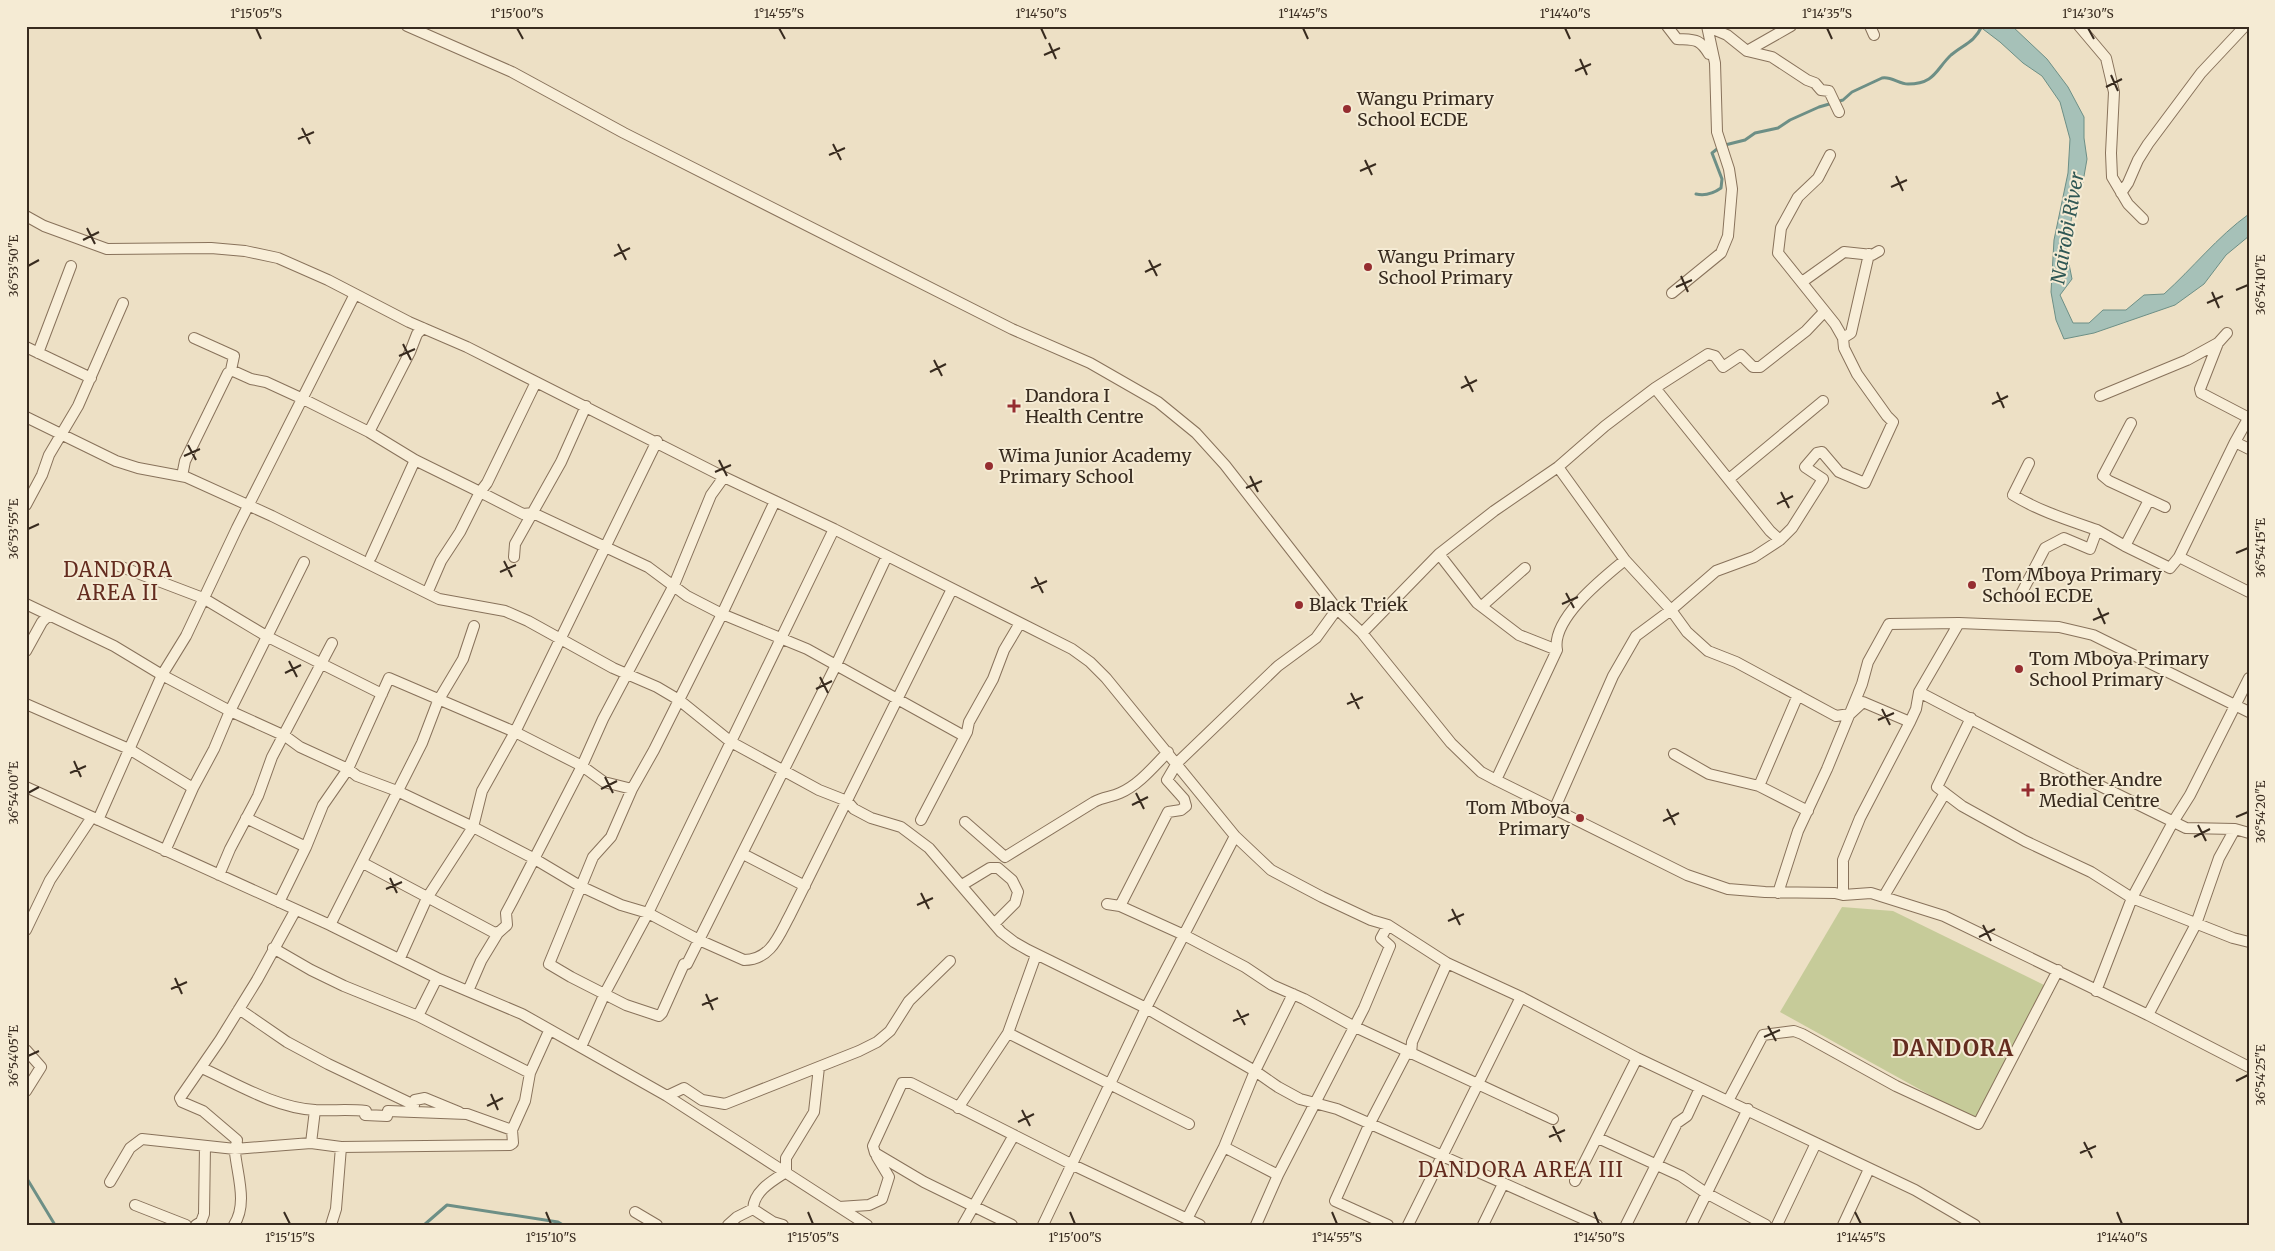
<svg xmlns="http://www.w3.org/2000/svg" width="2275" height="1251" viewBox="0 0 2275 1251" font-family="Merriweather,serif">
	<rect width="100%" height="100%" fill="#ede0c5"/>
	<path fill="#c6cb99" d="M 1842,907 L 1893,911 L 2044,985 L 1975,1120 L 1780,1012 Z"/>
	<path fill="#a6c1b8" stroke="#6d8f86" d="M 1979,26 L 2012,26 L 2047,59 L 2068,87 L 2084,117 L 2084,138 L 2087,159 L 2083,182 L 2075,199 L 2066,249 L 2072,279 L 2060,295 L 2073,323 L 2089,323 L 2103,310 L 2126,310 L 2144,295 L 2164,294 C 2193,268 2217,237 2249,214 L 2249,236 L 2226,255 L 2204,284 L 2175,305 L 2094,333 L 2064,339 L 2056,320 L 2051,292 L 2054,240 L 2068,173 L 2070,139 L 2060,102 L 2042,76 L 2023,63 L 2000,42 Z"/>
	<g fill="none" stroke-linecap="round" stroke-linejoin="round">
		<path stroke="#6d8f86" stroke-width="3" d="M 1696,194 C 1705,196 1714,193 1721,188 L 1722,179 L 1712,153 L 1721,146 L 1745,140 L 1755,133 L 1778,128 L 1790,120 L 1819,107 L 1843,100 L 1852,92 L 1882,78 C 1891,76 1899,84 1908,84 C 1935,84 1936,69 1951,55 C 1964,44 1974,43 1982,26
			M 26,1177 L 55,1225
			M 424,1225 L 447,1205 L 558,1222 L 563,1225"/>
		<g stroke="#88725b" stroke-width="12">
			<path id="minor" d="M 407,26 L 512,72 L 624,133 L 1012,329 L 1090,363 L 1158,402 L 1196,433 L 1225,465 L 1337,609 L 1362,633 L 1451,743 L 1481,772 L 1496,780 L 1687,875 L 1728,889 L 1765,892 L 1835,893 L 1843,895 L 1871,893 L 1944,916 L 2148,1015 L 2249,1067
				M 1667,26 L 1677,39 C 1695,40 1699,38 1709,54
				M 1870,26 L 1874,35
				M 2079,26 L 2106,58 L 2114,92 L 2111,153 L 2112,177 L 2128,204 L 2143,219
				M 1708,27 L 1727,35 L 1747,51 L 1772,57 L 1807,80 L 1815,83 L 1821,90 L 1829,91 L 1839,112
				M 1747,51 L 1791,26
				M 2121,193 L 2128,183 L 2138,160 L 2148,144 L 2201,73 L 2245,26
				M 26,216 L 44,226 L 107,249 L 211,248 L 245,251 L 278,258 L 328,280 L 409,322 L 467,347 L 724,477 L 834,529 L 1072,649 L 1090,662 L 1106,678 L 1235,836 L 1271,870 L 1322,897 L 1371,920 L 1388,925 L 1447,963 L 1521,997 L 1637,1058 L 1915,1190 L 1975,1225
				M 1802,282 L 1844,252 L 1872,255 L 1879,251
				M 1672,293 L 1721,253 L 1728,236 L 1732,189 L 1729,169 L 1717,132 L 1715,63 L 1707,26
				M 2227,333 L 2218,343 L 2200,389 L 2201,393 L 2249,418
				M 194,338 L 234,356 L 231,370 L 251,379 L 266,382 L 303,399 L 369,432 L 415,460 L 480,492 L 487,483 L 536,382
				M 1843,338 L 1851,333 L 1869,254
				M 26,347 L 91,378
				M 38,353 L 71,266
				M 1655,388 L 1770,531 L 1780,540
				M 2100,396 L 2187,360 L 2218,343
				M 26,417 L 116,461 L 138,468 L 186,477 L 272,516 L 439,599 L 505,611 L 528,621 L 613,668 L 657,687 L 679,700 L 731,742 L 819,790 L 847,801 L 854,809 L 871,818 L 901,827 L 929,848 L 1001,932 L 1014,942 L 1028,950 L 1146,1008 L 1255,1071 L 1278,1087 L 1300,1099 L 1337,1109 L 1597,1225
				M 2131,423 L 2103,476 L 2109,481 L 2165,507
				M 369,432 L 410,352 L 417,334 L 423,328
				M 2235,442 L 2249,417
				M 2029,463 L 2013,495 C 2039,511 2068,520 2097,530
				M 1558,467 L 1625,560 L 1671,610 L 1687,632 L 1708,651 L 1736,662 L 1836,716 L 1850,714 L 1863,702 L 1910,722
				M 183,471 L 185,461 L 228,373 L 232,370
				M 1729,479 L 1823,401
				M 775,501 L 722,614 L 654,750 L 632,789 L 611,837 L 593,857 L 549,964 L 571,977 L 626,1005 L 659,1016 L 662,1013 L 684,964 L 687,964 L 836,665 L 887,556
				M 26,505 L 42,475 L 49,455 L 78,406 L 123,303
				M 2125,546 L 2149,500
				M 1439,554 L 1477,603 L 1519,635 L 1557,650
				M 371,557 L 415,460
				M 514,557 L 515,544 L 561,462 L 586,406
				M 2179,557 L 2235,442 L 2249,449
				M 119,566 L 203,598 L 268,637 L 382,694
				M 428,591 L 441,561 L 460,532 L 480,492 L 523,514 L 533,513 L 648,567 L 687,596 L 722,614 L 807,649 L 964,736
				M 2020,596 L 2045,548 L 2064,538 L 2090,549 L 2097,530 L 2125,546 L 2170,568 L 2179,557 L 2249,592
				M 26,604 L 114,646 L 162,675 L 230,711 L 285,736 L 300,747 L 348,769 L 357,776 L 397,791 L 473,827 L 533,858 L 580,886 L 621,905 L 648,913 L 699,940 L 744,960 C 771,960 779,935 790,915 L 952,589
				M 1482,606 L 1525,568
				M 1362,633 L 1439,554 L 1494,511 L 1558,467 L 1605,426 L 1655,388 L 1708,354 L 1715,356 L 1723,367 L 1741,355 L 1753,367 L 1760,367 L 1806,331 L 1824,312
				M 26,651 L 42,622 L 49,615
				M 1919,692 L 2074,773 L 2186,828 L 2235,829 L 2249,833
				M 26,704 L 129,749 L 193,788
				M 1971,718 L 1937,787 L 1962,806 L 2025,841 L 2091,872 L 2132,898 L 2233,938 L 2249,942
				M 1674,754 L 1709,774 L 1759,786 L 1808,811
				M 1496,780 L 1557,650 C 1551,619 1603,578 1625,560
				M 1759,786 L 1798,695
				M 26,787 L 330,925 L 437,978 L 522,1014 L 667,1096 L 867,1225
				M 1554,810 L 1613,676 L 1636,636 L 1671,610 L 1716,571 L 1754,557 L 1780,540 L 1792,528 L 1823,479 L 1805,467 L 1817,453 L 1822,452 L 1839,472 L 1865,483 L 1893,422 L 1887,416 L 1857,374 L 1844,348 L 1843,338 L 1835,324 L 1778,253 L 1781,228 L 1798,197 L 1818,178 L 1830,155
				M 246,818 L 306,847
				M 98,820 L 162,675 L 186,636 L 237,528 L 355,294
				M 921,820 L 967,732 L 969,722 L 993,679 L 1004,650 L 1020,623
				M 965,822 L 1005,857 L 1094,802 C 1103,797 1111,797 1120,793 C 1139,785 1154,766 1168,752
				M 165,851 L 193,788 L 214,749 L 230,711 L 304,562
				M 743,854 L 805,886
				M 363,863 L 493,932 L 498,933 L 507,925 L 506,913 L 513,900 L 582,766 L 603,719 L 674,585 L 711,495 L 724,477
				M 219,875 L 230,849 L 258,796 L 272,757 L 332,643
				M 962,885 L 990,868 L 998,868 L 1012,880 L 1018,892 L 1015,903 L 994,924
				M 1778,893 L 1798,831 L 1827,769 L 1862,684 L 1868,662 L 1889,624 L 1959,623 L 2059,627 L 2093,635 L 2249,712
				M 1843,895 L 1843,860 L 1860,818 L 1910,722 L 1916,709 L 1919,692 L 1959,623
				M 1884,896 L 1945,793
				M 279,902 L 306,847 L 323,805 L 348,769 L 389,678 L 515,732 L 582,766 L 604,782 L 632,789
				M 1107,904 L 1120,906 L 1184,935 L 1245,967 L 1272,985 L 1304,999 L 1353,1026 L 1553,1119
				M 1120,906 L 1168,812 L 1181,810 L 1186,806 L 1184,799 L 1167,780 L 1177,763 L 1278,666 L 1316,638 L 1337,609
				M 330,925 L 422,743 L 438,701 L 463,659 L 474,626
				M 26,930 L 50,880 L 92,817
				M 273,948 L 311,970 L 344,986 L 418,1016 L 530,1073
				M 400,958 L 427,898 L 473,827 L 482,791 L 515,732 L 657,441
				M 468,991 L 481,961 L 498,933
				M 2096,991 L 2132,898 L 2173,822 L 2190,795 L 2249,678
				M 239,1009 L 287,1042 L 328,1064 L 414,1105
				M 2148,1015 L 2196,924 L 2219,858 L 2235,829
				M 418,1016 L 437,978
				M 1008,1033 L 1189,1124
				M 581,1047 L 605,993 L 648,913 L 834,529
				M 26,1050 L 41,1067 L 26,1091
				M 1411,1054 L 1412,1042 L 1447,963
				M 202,1068 C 237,1084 276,1108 315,1110 C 332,1111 348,1109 366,1111 L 365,1115 L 387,1116 L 388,1111 L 467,1114 L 512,1130
				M 667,1096 L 684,1088 L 702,1100 L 725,1104 L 859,1051 L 877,1042 L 890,1031 L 909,1001 L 950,961
				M 1728,1101 L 1763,1035 L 1794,1031 L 1802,1034 L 1896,1086 L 1978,1124 L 2058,970
				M 958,1108 L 1008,1033 L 1036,955
				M 413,1110 L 415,1100 L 425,1098 L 459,1112
				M 1598,1138 L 1681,1176 L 1706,1193 L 1766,1225
				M 311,1143 L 315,1110
				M 1224,1147 L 1255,1071 L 1293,994
				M 1575,1181 L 1637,1058
				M 110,1182 L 130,1148 L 142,1139 L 235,1149 L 311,1143 L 341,1147 L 510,1145 L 513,1143 L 512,1130 L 525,1101 L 530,1073 L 549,1031
				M 135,1205 L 186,1225
				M 839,1207 L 869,1205 L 882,1199 L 889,1177 L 877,1157
				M 753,1209 C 754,1191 772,1181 786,1172 L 786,1158 L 814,1112 L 819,1067
				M 635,1212 L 657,1225
				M 1187,1219 L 1224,1147 L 1278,1175
				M 196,1225 L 201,1222 L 204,1214 L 205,1146
				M 234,1225 C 248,1204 237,1174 235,1152 C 235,1147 237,1144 237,1140 L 203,1111 L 182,1102 L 180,1098 L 220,1040 L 257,980 L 295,911
				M 331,1225 L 336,1209 L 341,1147
				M 728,1225 L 737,1217 L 753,1209 L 773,1222 L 783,1225
				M 963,1225 L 1014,1135
				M 1012,1225 L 924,1182 L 875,1153 L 873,1146 L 902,1083 L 911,1083 L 1073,1165 L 1200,1225
				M 1043,1225 L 1146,1008 L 1235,836
				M 1256,1225 L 1278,1175 L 1364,1008 L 1390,946 L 1381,938 L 1388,925
				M 1388,1225 L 1335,1201 L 1370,1123 L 1407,1052
				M 1408,1225 L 1521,997
				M 1483,1225 L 1503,1184
				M 1626,1225 L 1677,1123 L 1687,1116 L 1700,1088
				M 1691,1225 L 1748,1109
				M 1777,1225 L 1816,1143
				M 1843,1225 L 1869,1169"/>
		</g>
		<use href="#minor" stroke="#f8eed8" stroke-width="10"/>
	</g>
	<path fill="none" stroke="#382b1f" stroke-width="2" d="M 256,28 L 261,39M 517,28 L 523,39M 779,28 L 785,39M 1041,28 L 1046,39M 1303,28 L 1308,39M 1565,28 L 1570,39M 1827,28 L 1832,39M 2088,28 L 2094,39M 1049,43 L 1056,59M 1044,55 L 1060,48M 1580,59 L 1587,75M 1575,71 L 1591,64M 2111,75 L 2118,91M 2106,87 L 2122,79M 302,128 L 310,144M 298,139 L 314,132M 833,144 L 841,160M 829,155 L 845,148M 1365,160 L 1372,175M 1360,171 L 1376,164M 1896,176 L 1903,191M 1891,187 L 1907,180M 87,228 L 95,244M 83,240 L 99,232M 618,244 L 626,260M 614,256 L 630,248M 1149,260 L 1157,276M 28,266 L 39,260M 1145,272 L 1161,264M 1681,276 L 1688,292M 1676,287 L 1692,280M 2236,290 L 2248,285M 2212,292 L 2219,308M 2207,303 L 2223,296M 403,344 L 411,360M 399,356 L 415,349M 934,360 L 942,376M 930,372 L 946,364M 1465,376 L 1473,392M 1461,388 L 1477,380M 1997,392 L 2004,408M 1992,404 L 2008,396M 188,445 L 196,460M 184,456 L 200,449M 719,460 L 727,476M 715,472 L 731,465M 1250,476 L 1258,492M 1246,488 L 1262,481M 1781,492 L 1789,508M 1777,504 L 1793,496M 28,529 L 39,524M 2236,553 L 2248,548M 504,561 L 512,577M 500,572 L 516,565M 1035,577 L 1043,593M 1031,588 L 1047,581M 1566,593 L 1574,608M 1562,604 L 1578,597M 2098,608 L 2105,624M 2093,620 L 2109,613M 289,661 L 297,677M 285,673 L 301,665M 820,677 L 828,693M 816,689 L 832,681M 1351,693 L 1359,709M 1347,704 L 1363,697M 1882,709 L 1890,725M 1878,720 L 1894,713M 74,761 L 81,777M 70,773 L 86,766M 605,777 L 613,793M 601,789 L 617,781M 28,793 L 39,787M 1136,793 L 1144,809M 1132,805 L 1148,797M 1667,809 L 1675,825M 2236,817 L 2248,812M 1663,821 L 1679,813M 2198,825 L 2206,841M 2194,837 L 2210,829M 390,878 L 397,893M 386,889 L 402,882M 921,893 L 929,909M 917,905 L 933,898M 1452,909 L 1460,925M 1448,921 L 1464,914M 1983,925 L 1991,941M 1979,937 L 1995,929M 175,978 L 182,994M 171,989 L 187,982M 706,994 L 713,1010M 702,1005 L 718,998M 1237,1010 L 1245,1025M 1233,1021 L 1249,1014M 1768,1026 L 1776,1041M 1764,1037 L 1780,1030M 28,1056 L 39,1051M 2236,1081 L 2248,1075M 491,1094 L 498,1110M 487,1106 L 503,1098M 1022,1110 L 1030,1126M 1018,1122 L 1034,1114M 1553,1126 L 1561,1142M 1549,1137 L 1565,1130M 2084,1142 L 2092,1158M 2080,1153 L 2096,1146M 284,1212 L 290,1224M 546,1212 L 551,1224M 808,1212 L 813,1224M 1070,1212 L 1075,1224M 1332,1212 L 1337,1224M 1594,1212 L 1599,1224M 1855,1212 L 1861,1224M 2117,1212 L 2122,1224"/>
	<g fill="#952d30" stroke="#f5ebd4" stroke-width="2">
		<circle cx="1347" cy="109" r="5"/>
		<circle cx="1368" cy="267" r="5"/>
		<path d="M1011.5 398.5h5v5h5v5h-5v5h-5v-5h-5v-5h5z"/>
		<circle cx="989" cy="466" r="5"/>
		<circle cx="1972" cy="585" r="5"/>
		<circle cx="1299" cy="605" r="5"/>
		<circle cx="2019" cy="669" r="5"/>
		<path d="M2025.5 782.5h5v5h5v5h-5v5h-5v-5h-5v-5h5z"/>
		<circle cx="1580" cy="818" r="5"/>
	</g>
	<g text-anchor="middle" stroke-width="4" stroke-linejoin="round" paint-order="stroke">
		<g font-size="18" fill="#382b1f" stroke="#f5ebd4" text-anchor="start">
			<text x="1357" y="105">Wangu Primary<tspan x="1357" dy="21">School ECDE</tspan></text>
			<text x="1378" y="263">Wangu Primary<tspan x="1378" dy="21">School Primary</tspan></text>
			<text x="1025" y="402">Dandora I<tspan x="1025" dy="21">Health Centre</tspan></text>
			<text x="999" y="462">Wima Junior Academy<tspan x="999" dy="21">Primary School</tspan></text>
			<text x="1982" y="581">Tom Mboya Primary<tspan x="1982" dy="21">School ECDE</tspan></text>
			<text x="1309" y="611">Black Triek</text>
			<text x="2029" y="665">Tom Mboya Primary<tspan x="2029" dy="21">School Primary</tspan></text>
			<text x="2039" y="786">Brother Andre<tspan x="2039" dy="21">Medial Centre</tspan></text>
			<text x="1570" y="814" text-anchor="end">Tom Mboya<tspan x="1570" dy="21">Primary</tspan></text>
		</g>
		<g font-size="19" font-style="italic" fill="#2f5754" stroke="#f5ebd4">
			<text transform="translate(2067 228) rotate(-80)" y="7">Nairobi River</text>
		</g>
		<g font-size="20" letter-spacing="1" fill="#642c1f" stroke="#f5ebd4">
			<text x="118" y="577">DANDORA<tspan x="118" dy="23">AREA II</tspan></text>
			<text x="1521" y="1177">DANDORA AREA III</text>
		</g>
		<g font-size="22" font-weight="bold" letter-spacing="1" fill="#642c1f" stroke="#f5ebd4">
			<text x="1953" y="1056">DANDORA</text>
		</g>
	</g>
	<rect width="2275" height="1251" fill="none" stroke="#f5ebd4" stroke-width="55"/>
	<rect x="28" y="28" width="2220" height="1196" fill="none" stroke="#382b1f" stroke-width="2"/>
	<g font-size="12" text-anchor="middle" fill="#382b1f">
		<text x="256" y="18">1°15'05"S</text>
		<text x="517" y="18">1°15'00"S</text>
		<text x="779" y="18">1°14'55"S</text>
		<text x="1041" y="18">1°14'50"S</text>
		<text x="1303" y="18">1°14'45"S</text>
		<text x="1565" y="18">1°14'40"S</text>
		<text x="1827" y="18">1°14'35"S</text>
		<text x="2088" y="18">1°14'30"S</text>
		<text transform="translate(14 266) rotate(-90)" y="4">36°53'50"E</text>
		<text transform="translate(2261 285) rotate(-90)" y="4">36°54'10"E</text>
		<text transform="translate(14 529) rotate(-90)" y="4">36°53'55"E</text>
		<text transform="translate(2261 548) rotate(-90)" y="4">36°54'15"E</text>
		<text transform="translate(14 793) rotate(-90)" y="4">36°54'00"E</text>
		<text transform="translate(2261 812) rotate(-90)" y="4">36°54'20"E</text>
		<text transform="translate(14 1056) rotate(-90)" y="4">36°54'05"E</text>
		<text transform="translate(2261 1075) rotate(-90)" y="4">36°54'25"E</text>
		<text x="290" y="1242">1°15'15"S</text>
		<text x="551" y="1242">1°15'10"S</text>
		<text x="813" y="1242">1°15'05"S</text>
		<text x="1075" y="1242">1°15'00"S</text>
		<text x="1337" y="1242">1°14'55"S</text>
		<text x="1599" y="1242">1°14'50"S</text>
		<text x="1861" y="1242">1°14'45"S</text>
		<text x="2122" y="1242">1°14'40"S</text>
	</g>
</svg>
